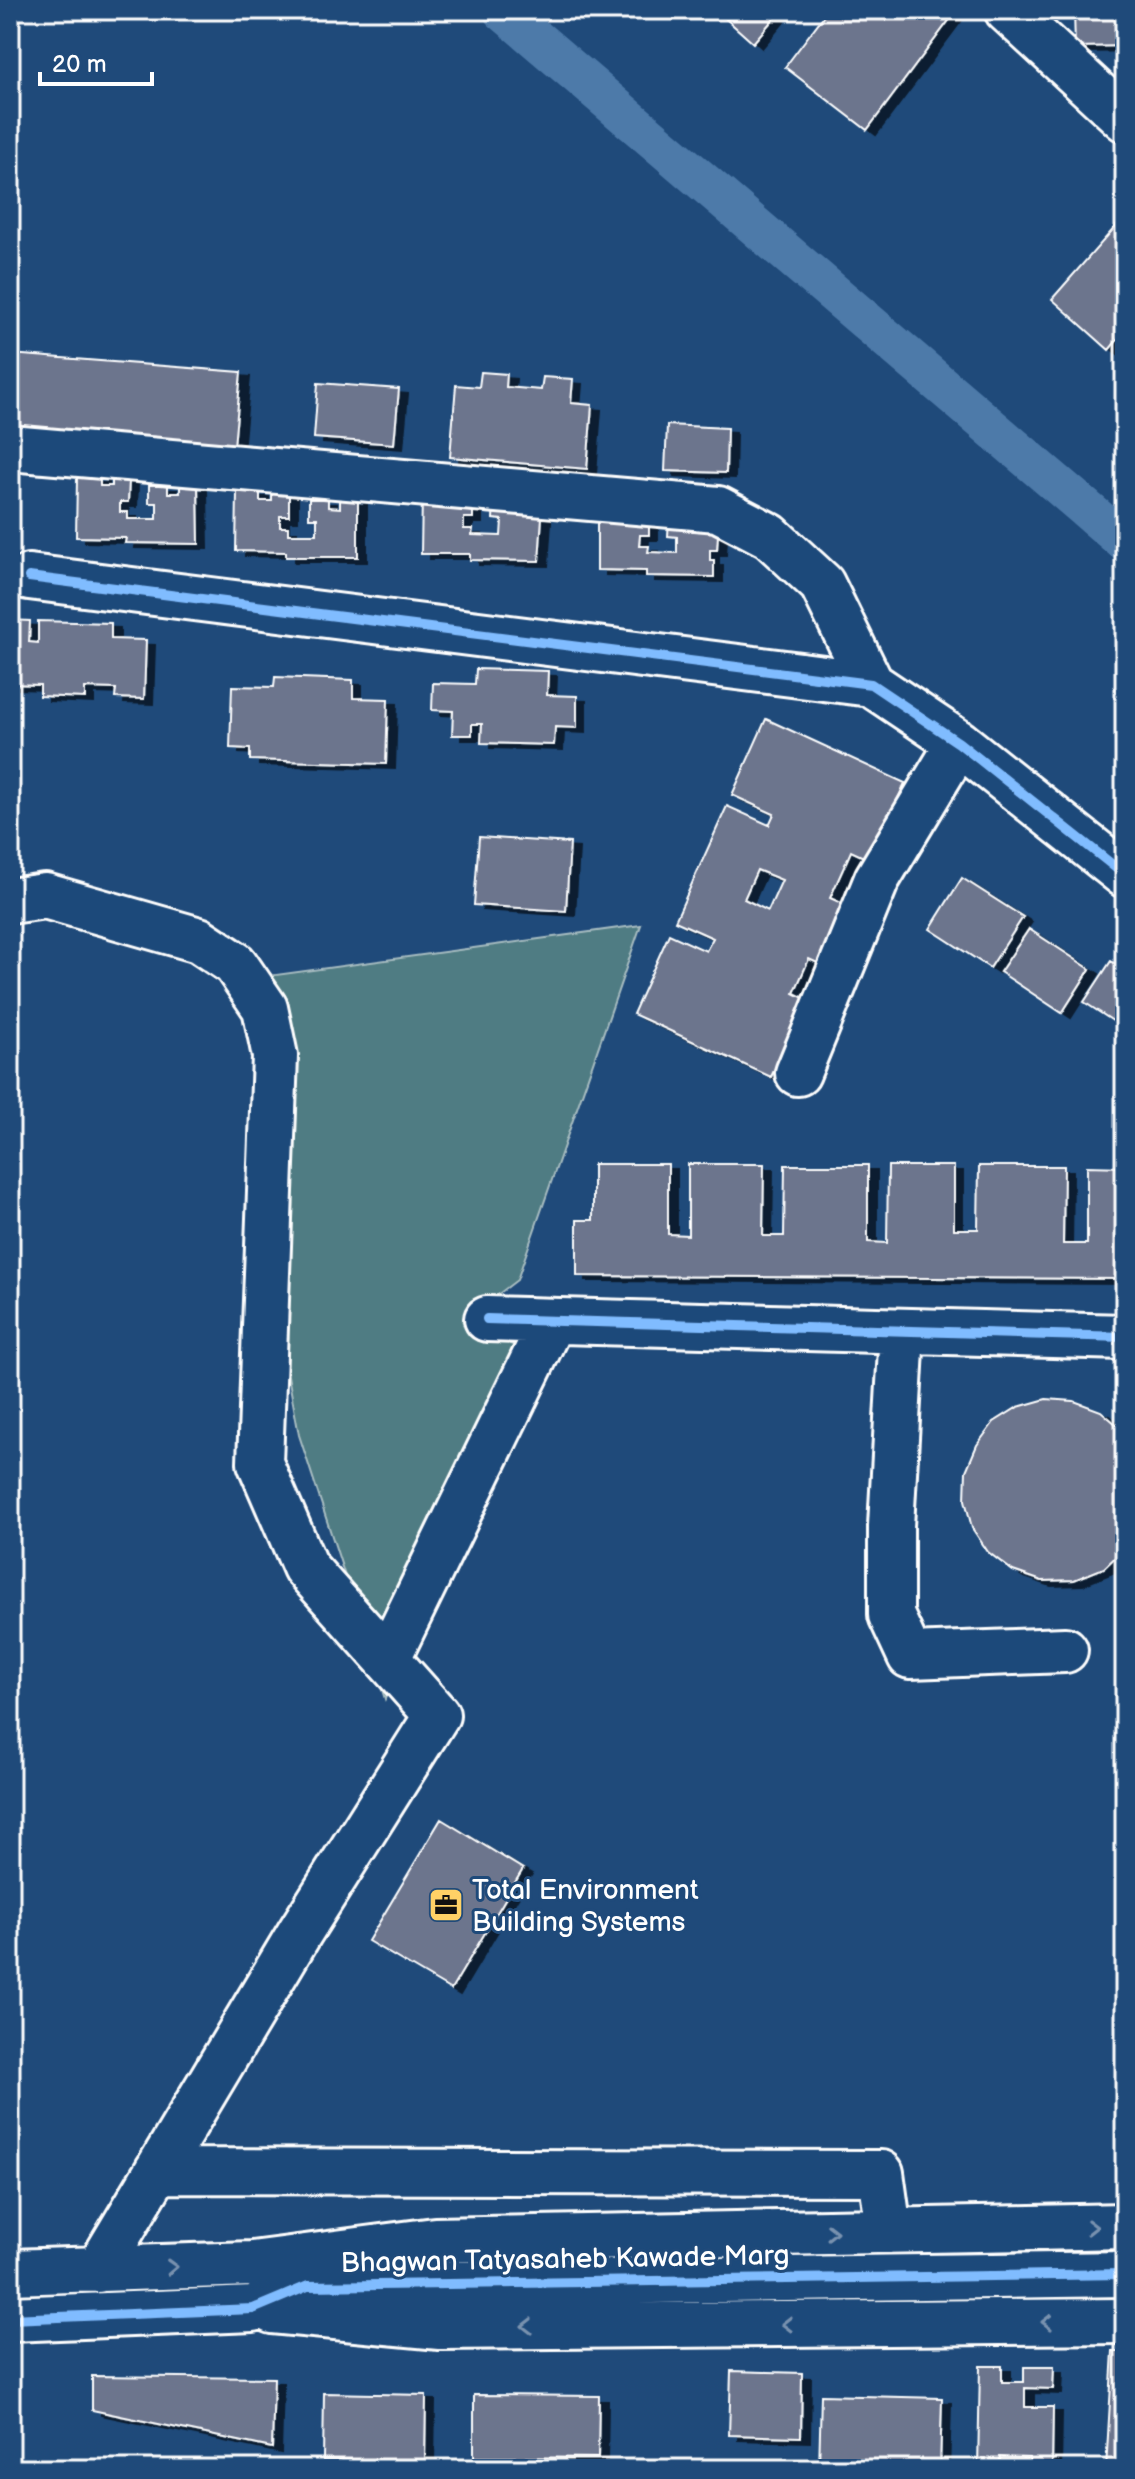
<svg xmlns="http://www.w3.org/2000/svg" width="1135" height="2479" viewBox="0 0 1135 2479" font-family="'Balsamiq Sans',sans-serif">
	<defs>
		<filter id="shadow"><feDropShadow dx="9" dy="5" stdDeviation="0" flood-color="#0009"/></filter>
	</defs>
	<rect width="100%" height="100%" fill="#1f4a7a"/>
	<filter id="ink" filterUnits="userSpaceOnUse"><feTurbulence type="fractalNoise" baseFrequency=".0125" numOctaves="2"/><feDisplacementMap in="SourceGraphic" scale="16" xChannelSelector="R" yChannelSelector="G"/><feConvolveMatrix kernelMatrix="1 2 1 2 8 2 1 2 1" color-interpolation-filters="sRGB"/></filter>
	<g filter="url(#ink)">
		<path fill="#507b83" stroke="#a8bdc1" stroke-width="2" d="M 641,925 L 517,1280 L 463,1321 L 525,1351 L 385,1699 L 299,1435 L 280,1332 L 261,977 Z"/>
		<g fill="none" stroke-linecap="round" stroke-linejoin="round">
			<path stroke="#4d7aa9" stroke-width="40" d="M 502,10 L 1125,542"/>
		</g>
		<path fill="#6c748d" stroke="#fff" stroke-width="2" fill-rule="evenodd" filter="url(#shadow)" d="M 716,10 L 781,10 L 753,43 Z
			M 828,10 L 955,10 L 956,11 L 867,130 L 785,67 Z
			M 1074,10 L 1125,10 L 1125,46 L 1075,47 Z
			M 1125,216 L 1125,331 L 1109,350 L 1052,299 Z
			M 10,354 L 241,372 L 234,446 L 10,428 Z
			M 481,372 L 507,374 L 506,387 L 541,390 L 543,377 L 573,379 L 571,403 L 592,405 L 587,469 L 450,457 L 456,385 L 479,387 Z
			M 318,383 L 399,389 L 394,444 L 314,438 Z
			M 667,425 L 727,428 L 726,473 L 665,471 Z
			M 77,478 L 100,478 L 100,486 L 112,486 L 112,479 L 129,479 L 128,502 L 120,502 L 120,512 L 128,512 L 128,519 L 157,519 L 157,503 L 149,503 L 149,485 L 168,485 L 168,493 L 180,493 L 180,485 L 198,486 L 199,544 L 125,543 L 126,538 L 76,537 Z
			M 237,492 L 260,492 L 260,501 L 272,501 L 272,493 L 289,493 L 289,516 L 280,516 L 280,527 L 288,527 L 288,534 L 317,534 L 317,518 L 309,518 L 309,499 L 328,499 L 328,507 L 340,508 L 340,499 L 358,500 L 358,557 L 286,557 L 286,552 L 236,551 Z
			M 422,495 L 473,495 L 473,518 L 464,518 L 464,529 L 473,529 L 472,535 L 501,536 L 502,520 L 493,519 L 494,501 L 543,502 L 539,561 L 470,560 L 470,554 L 421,554 Z
			M 597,511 L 649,512 L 649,535 L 640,535 L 639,546 L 649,546 L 648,552 L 677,553 L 677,537 L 668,536 L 669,518 L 719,519 L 717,550 L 710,550 L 710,560 L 714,560 L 714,577 L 646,576 L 646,571 L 597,570 Z
			M 10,620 L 30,621 L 29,642 L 38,643 L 38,621 L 111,623 L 111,639 L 146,640 L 144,699 L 115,698 L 116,689 L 85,688 L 85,698 L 40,696 L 40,685 L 10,684 Z
			M 476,669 L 548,671 L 547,695 L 577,696 L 577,728 L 555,727 L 554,745 L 481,743 L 482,724 L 472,724 L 472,735 L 452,735 L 453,711 L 432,710 L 433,683 L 475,684 Z
			M 275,677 L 353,680 L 353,698 L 388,699 L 386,764 L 250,760 L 250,749 L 230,748 L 232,686 L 274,687 Z
			M 766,719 L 905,783 L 870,860 L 851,851 L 830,898 L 848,906 L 822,965 L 809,959 L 794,993 L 806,999 L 771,1077 L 633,1014 L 669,934 L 706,951 L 713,938 L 675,921 L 727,806 L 769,825 L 774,814 L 732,795 ZM 757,870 L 782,880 L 768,911 L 744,899 Z
			M 479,837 L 570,843 L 566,911 L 474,905 Z
			M 962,878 L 1023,917 L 990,968 L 930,929 Z
			M 1029,929 L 1090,969 L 1062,1013 L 1000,972 Z
			M 1111,961 L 1125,970 L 1125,1029 L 1084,1002 Z
			M 593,1164 L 668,1164 L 668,1234 L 688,1235 L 688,1164 L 764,1164 L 763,1236 L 784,1236 L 785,1165 L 868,1165 L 868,1242 L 887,1243 L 888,1166 L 954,1166 L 954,1229 L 978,1229 L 979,1166 L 1064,1166 L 1063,1244 L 1087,1244 L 1087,1166 L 1125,1167 L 1125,1279 L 577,1276 L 577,1220 L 593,1220 Z
			M 1046,1399 L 1074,1401 L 1101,1411 L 1125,1432 L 1125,1548 L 1104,1568 L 1074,1580 L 1042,1581 L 1013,1571 L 988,1552 L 972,1528 L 965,1500 L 966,1471 L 977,1445 L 994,1422 L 1018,1407 Z
			M 441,1819 L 523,1869 L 451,1990 L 368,1941 Z
			M 1113,2351 L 1125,2351 L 1125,2469 L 1106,2469 Z
			M 980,2366 L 1002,2366 L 1002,2382 L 1024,2382 L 1024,2367 L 1054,2367 L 1053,2389 L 1025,2388 L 1025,2407 L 1053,2407 L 1052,2469 L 1029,2469 L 1029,2458 L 1000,2457 L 1000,2469 L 978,2469 Z
			M 731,2371 L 802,2373 L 801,2437 L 729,2435 Z
			M 92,2376 L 274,2378 L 272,2448 L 92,2410 Z
			M 324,2393 L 426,2395 L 425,2461 L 323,2460 Z
			M 474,2395 L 599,2396 L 598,2458 L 474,2457 Z
			M 821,2395 L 942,2398 L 940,2469 L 819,2469 Z"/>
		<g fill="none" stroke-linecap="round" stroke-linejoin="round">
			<g stroke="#fff" stroke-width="50">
				<path id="minor" d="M 1007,10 L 1125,119
					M 10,448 L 718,509 L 770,536 L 822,584 L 871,684
					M 29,577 L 871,684 L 959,743 L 1125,875
					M 10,901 L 45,896 L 199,940 L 235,964 L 265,1008 L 275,1056 L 260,1463 L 305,1567 L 437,1715 L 300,1932 L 98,2270
					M 798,1073 L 877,879 L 959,743
					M 487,1319 L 1125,1337
					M 902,1331 L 891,1526 L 891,1615 L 910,1656 L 1065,1650
					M 388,1658 L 552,1321
					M 157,2171 L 881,2173 L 889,2231
					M 252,2264 L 435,2240 L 1125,2226
					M 10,2272 L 252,2264 L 280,2275
					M 272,2311 L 440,2327 L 1125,2321
					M 10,2319 L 253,2309 L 308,2286 L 1125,2274"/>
			</g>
			<use href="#minor" stroke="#1f4a7a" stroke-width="44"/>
			<g stroke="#1f4a7a" stroke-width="15">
				<path id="cycleway" d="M 29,577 L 871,684 L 959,743 L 1125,875
					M 487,1319 L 1125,1337
					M 10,2319 L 253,2309 L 308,2286 L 1125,2274"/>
			</g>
			<use href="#cycleway" stroke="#80bcff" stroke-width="10"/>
		</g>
		<defs><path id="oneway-chevron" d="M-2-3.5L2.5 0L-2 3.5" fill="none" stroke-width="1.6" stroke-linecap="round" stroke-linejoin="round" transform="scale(2)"/></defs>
		<g stroke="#7992af">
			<use href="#oneway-chevron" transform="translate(1092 2227) rotate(-1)"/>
			<use href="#oneway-chevron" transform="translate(832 2232) rotate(-1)"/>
			<use href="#oneway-chevron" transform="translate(172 2267) rotate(-2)"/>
			<use href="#oneway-chevron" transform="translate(1047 2322) rotate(180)"/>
			<use href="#oneway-chevron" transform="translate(787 2324) rotate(180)"/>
			<use href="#oneway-chevron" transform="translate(527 2326) rotate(180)"/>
		</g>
	</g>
	<defs>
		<g id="office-square" transform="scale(1.8)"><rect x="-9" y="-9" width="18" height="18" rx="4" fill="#ffd166" stroke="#1f4a7a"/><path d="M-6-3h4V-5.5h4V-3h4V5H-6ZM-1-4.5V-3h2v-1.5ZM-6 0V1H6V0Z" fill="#111"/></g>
	</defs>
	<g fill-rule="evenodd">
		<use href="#office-square" x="446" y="1905"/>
	</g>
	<g text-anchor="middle" stroke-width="6" stroke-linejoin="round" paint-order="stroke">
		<g font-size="28" fill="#fff" stroke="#1f4a7a" text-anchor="start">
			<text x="472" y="1899">Total Environment<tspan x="472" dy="32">Building Systems</tspan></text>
		</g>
		<g font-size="28" fill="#fff" stroke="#1f4a7a">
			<text transform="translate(565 2258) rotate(-1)" y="10">Bhagwan Tatyasaheb Kawade Marg</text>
		</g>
	</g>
	<rect width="1135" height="2479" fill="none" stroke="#1f4a7a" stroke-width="40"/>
	<rect x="20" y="20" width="1095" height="2439" fill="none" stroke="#fff" stroke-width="3" filter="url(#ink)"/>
	<path d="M40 72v12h112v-12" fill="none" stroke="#ffffff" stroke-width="4"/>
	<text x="52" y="72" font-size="24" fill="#ffffff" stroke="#1f4a7a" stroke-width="6" paint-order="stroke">20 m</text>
</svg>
